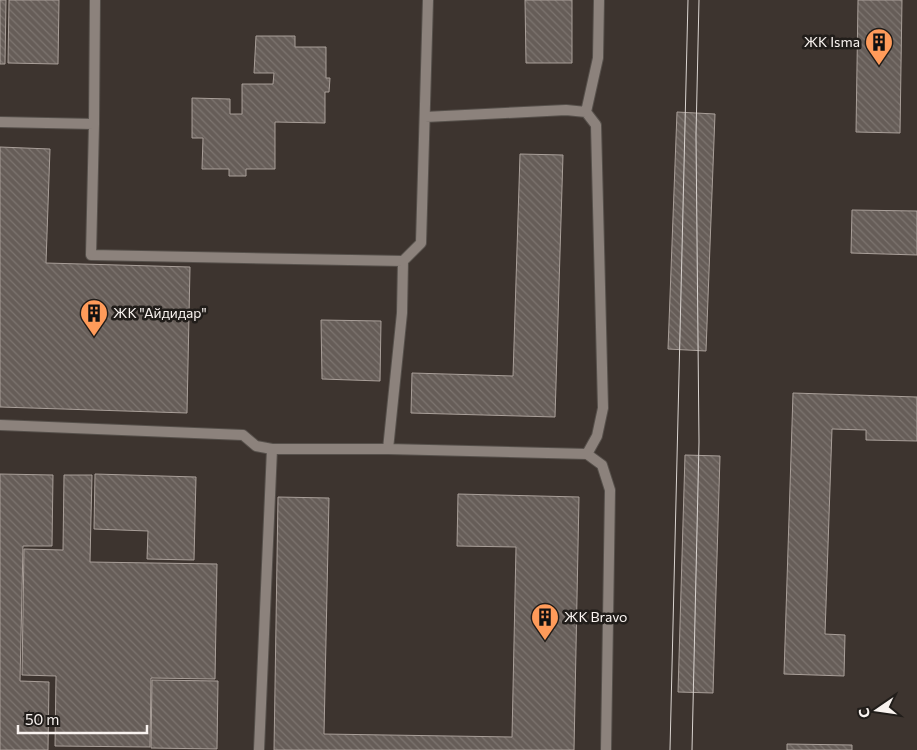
<svg xmlns="http://www.w3.org/2000/svg" width="917" height="750" viewBox="0 0 917 750" font-family="Commissioner,sans-serif">
	<defs>
		<pattern id="building-back-hatch" width="6" height="6" patternUnits="userSpaceOnUse" patternTransform="scale(1.25)"><rect width="6" height="6" fill="#665d58"/><path d="M-1 5l2 2M0 0l6 6M5-1l2 2" fill="none" stroke="#7d7570"/></pattern>
	</defs>
	<rect width="100%" height="100%" fill="#3d342f"/>
	<path fill="url(#building-back-hatch)" stroke="#a99f99" d="M 0,0 L 6,0 L 5,64 L 0,64 Z
		M 9,0 L 59,0 L 58,64 L 8,63 Z
		M 525,0 L 572,0 L 572,63 L 526,63 Z
		M 858,0 L 902,0 L 900,133 L 856,132 Z
		M 256,36 L 295,36 L 295,47 L 326,47 L 326,78 L 330,78 L 329,92 L 325,92 L 325,123 L 275,122 L 275,169 L 246,169 L 246,176 L 229,176 L 229,169 L 202,169 L 203,138 L 192,138 L 192,98 L 230,99 L 230,114 L 242,114 L 242,84 L 273,84 L 274,73 L 254,73 Z
		M 677,112 L 715,114 L 706,351 L 668,349 Z
		M 0,147 L 50,149 L 46,263 L 190,267 L 187,413 L 0,407 Z
		M 520,154 L 563,155 L 555,417 L 411,413 L 412,373 L 513,376 Z
		M 852,210 L 917,211 L 917,255 L 851,253 Z
		M 321,320 L 381,321 L 380,381 L 322,379 Z
		M 793,393 L 917,397 L 917,441 L 866,440 L 866,430 L 832,429 L 825,634 L 845,635 L 844,676 L 784,674 Z
		M 685,455 L 720,456 L 713,693 L 678,692 Z
		M 0,474 L 53,475 L 52,546 L 23,546 L 20,681 L 49,682 L 48,750 L 0,750 Z
		M 95,474 L 196,477 L 194,560 L 147,559 L 148,531 L 94,529 Z
		M 64,475 L 92,475 L 90,562 L 217,564 L 215,679 L 151,678 L 150,747 L 55,746 L 56,676 L 22,675 L 24,549 L 63,550 Z
		M 458,494 L 579,497 L 574,750 L 274,750 L 278,497 L 329,498 L 324,734 L 512,737 L 516,547 L 457,546 Z
		M 152,680 L 218,681 L 217,749 L 151,748 Z
		M 787,744 L 852,745 L 852,750 L 787,750 Z"/>
	<g fill="none" stroke-linecap="round" stroke-linejoin="round">
		<g stroke="#56504b" stroke-width="12">
			<path id="lane" d="M 586,112 L 598,58 L 599,0
				M 425,117 L 566,110 L 586,112 L 596,125 L 603,408 L 597,436 L 587,454
				M 0,122 L 94,124 L 91,255 L 403,261 L 421,243 L 428,0
				M 94,124 L 95,0
				M 0,425 L 243,435 L 256,446 L 272,449 L 259,750
				M 272,449 L 388,449 L 587,454 L 602,465 L 610,490 L 606,750
				M 388,449 L 402,313 L 403,261"/>
		</g>
		<use href="#lane" stroke="#8c827c" stroke-width="10"/>
		<path stroke="#dad4d0" stroke-width="1" d="M 670,750 L 688,0
			M 692,750 L 699,442 L 696,135 L 699,0"/>
	</g>
	<defs>
		<g id="building-pin" transform="scale(1.4375)"><path d="M0 17L-7.5 6A9.5 9.5 0 1 1 7.5 6Z" fill="#ff9b5a" stroke="#211d1a"/><path d="M-4-6H4V6H1V3H-1V6H-4ZM-2.5-4.3h1.7v1.8h-1.7ZM.8-4.3h1.7v1.8H.8ZM-2.5-1h1.7V.8h-1.7ZM.8-1h1.7V.8H.8Z" fill="#111"/></g>
	</defs>
	<g fill-rule="evenodd">
		<use href="#building-pin" x="879" y="42"/>
		<use href="#building-pin" x="94" y="313"/>
		<use href="#building-pin" x="545" y="617"/>
	</g>
	<g text-anchor="middle" stroke-width="5" stroke-linejoin="round" paint-order="stroke">
		<g font-size="14" fill="#f9f3f0" stroke="#211d1a" text-anchor="start">
			<text x="860" y="47" text-anchor="end">ЖК Isma</text>
			<text x="113" y="318">ЖК "Айдидар"</text>
			<text x="564" y="622">ЖК Bravo</text>
		</g>
	</g>
	<g transform="translate(877 710) rotate(257)" stroke="#211d1a" stroke-width="4" paint-order="stroke">
	<path d="M0-4L9 19L0 12L-9 19Z" fill="#f9f3f0"/>
	<text y="-8" font-size="14" font-weight="bold" text-anchor="middle" fill="#f9f3f0">С</text>
	</g>
	<path d="M18 725v8h129v-8" fill="none" stroke="#f9f3f0" stroke-width="2.5"/>
	<text x="25" y="725" font-size="15" fill="#f9f3f0" stroke="#211d1a" stroke-width="4" paint-order="stroke">50 m</text>
</svg>
